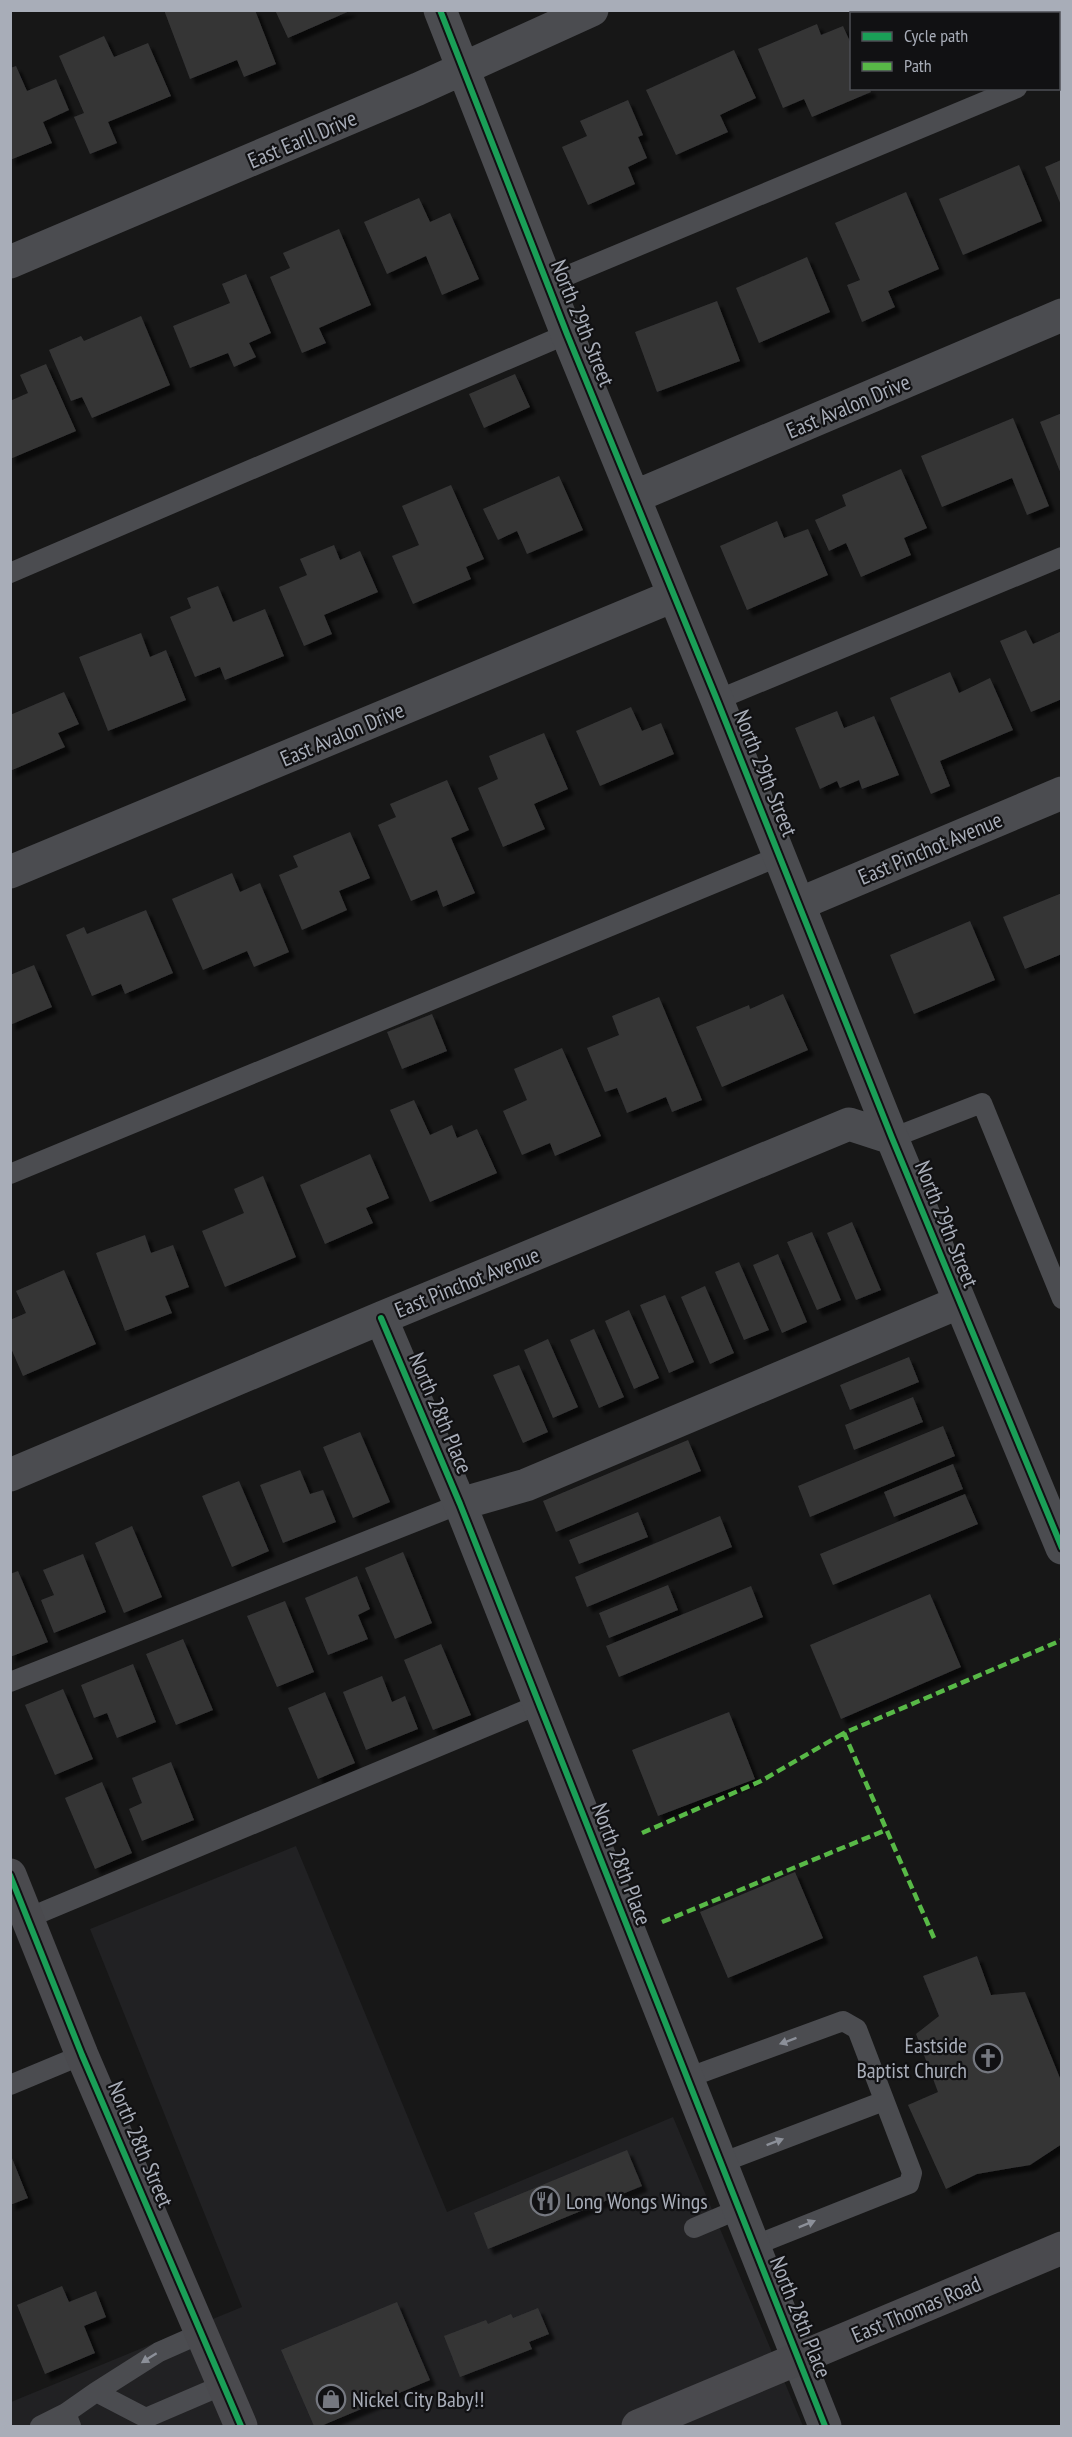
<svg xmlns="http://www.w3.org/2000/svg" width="1072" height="2437" viewBox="0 0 1072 2437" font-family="'PT Sans Narrow',sans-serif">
	<defs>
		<filter id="shadow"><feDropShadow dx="5.5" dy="5.5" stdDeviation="1.5" flood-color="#0009"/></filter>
	</defs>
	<rect width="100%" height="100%" fill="#171717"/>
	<path fill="#212123" d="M 296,1846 L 447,2212 L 673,2117 L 803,2426 L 11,2426 L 11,2402 L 242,2307 L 90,1929 Z"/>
	<path fill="#353536" filter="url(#shadow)" d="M 164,10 L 255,10 L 276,64 L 244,77 L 237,60 L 190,79 Z
		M 275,10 L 352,10 L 288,38 Z
		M 860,10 L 972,10 L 973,14 L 861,14 Z
		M 993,10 L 1021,10 L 1021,11 L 1014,14 L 994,14 Z
		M 1038,10 L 1062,10 L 1062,16 L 1058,17 L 1058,14 L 1040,14 Z
		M 817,24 L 821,35 L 843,26 L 852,46 L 852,88 L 869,88 L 871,92 L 812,117 L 804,99 L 783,108 L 758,49 Z
		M 104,36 L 114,57 L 148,43 L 171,96 L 108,122 L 117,143 L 90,154 L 74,117 L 84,113 L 59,56 Z
		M 734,50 L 756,98 L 720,115 L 728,132 L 676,155 L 646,90 Z
		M 16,66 L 27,91 L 56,79 L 69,110 L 43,122 L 52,143 L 10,160 L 10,68 Z
		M 628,100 L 643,135 L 638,137 L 647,158 L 628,167 L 635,184 L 588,205 L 562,147 L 587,136 L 580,121 Z
		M 1061,160 L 1061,205 L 1045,167 Z
		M 1019,165 L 1042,221 L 963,255 L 939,199 Z
		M 906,192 L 939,269 L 888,291 L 895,307 L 862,322 L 847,285 L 860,280 L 835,223 Z
		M 419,198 L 430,222 L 450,213 L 479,279 L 442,295 L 426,256 L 387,274 L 364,222 Z
		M 339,229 L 371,305 L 319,328 L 326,343 L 302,353 L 270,277 L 290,268 L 283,253 Z
		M 807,257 L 830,312 L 759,343 L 736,288 Z
		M 246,274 L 271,333 L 249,343 L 256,357 L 234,367 L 228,353 L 190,368 L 173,326 L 230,303 L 222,284 Z
		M 717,301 L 740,361 L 657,392 L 635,332 Z
		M 141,316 L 170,385 L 92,418 L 82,397 L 71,401 L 49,350 L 81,336 L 84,341 Z
		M 46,364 L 76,431 L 10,459 L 10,401 L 28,393 L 20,375 Z
		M 515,374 L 530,407 L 484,428 L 469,394 Z
		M 1062,413 L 1062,474 L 1061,474 L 1040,422 Z
		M 1013,418 L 1049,506 L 1027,515 L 1012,478 L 942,507 L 921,456 Z
		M 901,469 L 927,528 L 904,538 L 911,555 L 861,577 L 846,543 L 829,551 L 815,520 L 846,506 L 842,495 Z
		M 559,476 L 583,530 L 527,554 L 517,531 L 498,540 L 483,509 Z
		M 451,485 L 484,559 L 466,567 L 471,579 L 413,604 L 392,556 L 419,545 L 402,506 Z
		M 777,521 L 784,538 L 808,529 L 828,575 L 747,610 L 720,546 Z
		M 334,545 L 340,560 L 360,551 L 378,592 L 324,615 L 332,634 L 304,646 L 279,587 L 307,575 L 300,559 Z
		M 218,586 L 233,622 L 265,609 L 284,656 L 225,680 L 220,667 L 195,677 L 170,617 L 191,608 L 187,598 Z
		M 1026,630 L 1033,644 L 1062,631 L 1062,699 L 1031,712 L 1000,641 Z
		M 141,633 L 150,657 L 166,650 L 186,700 L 108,731 L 79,657 Z
		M 950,672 L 959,693 L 990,678 L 1013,730 L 940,761 L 950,786 L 931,794 L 890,698 Z
		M 64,692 L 79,724 L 58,733 L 65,747 L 10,771 L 10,715 Z
		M 631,707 L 642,731 L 661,723 L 674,754 L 600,786 L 576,731 Z
		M 837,711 L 844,728 L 874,716 L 899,775 L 862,789 L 859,780 L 840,788 L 837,781 L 820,789 L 795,728 Z
		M 544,733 L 568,789 L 534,804 L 545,829 L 503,847 L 478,788 L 498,779 L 489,756 Z
		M 447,780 L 469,830 L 451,838 L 475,893 L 443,907 L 437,890 L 411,901 L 378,825 L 396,817 L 390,804 Z
		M 350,832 L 370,878 L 339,891 L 347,910 L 302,930 L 279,875 L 298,867 L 293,856 Z
		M 232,873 L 240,892 L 260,883 L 289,952 L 254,967 L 247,951 L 203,970 L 172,899 Z
		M 1062,893 L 1062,954 L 1025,969 L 1003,917 Z
		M 146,910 L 173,973 L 125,994 L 121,984 L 92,996 L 66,935 L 84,927 L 87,934 Z
		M 970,921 L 995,980 L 914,1014 L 890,955 Z
		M 34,965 L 52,1007 L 10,1025 L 10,975 Z
		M 783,994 L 808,1050 L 722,1087 L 696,1027 L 749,1005 L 750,1009 Z
		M 659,997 L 702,1100 L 672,1112 L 666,1097 L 627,1113 L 617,1088 L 605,1092 L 587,1048 L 619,1035 L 612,1016 Z
		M 432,1014 L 447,1051 L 402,1069 L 387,1032 Z
		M 562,1048 L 601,1136 L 555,1156 L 550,1143 L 522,1155 L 503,1111 L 527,1100 L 514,1069 Z
		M 414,1100 L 430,1135 L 452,1125 L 457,1138 L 477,1129 L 497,1173 L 430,1202 L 390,1110 Z
		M 370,1154 L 389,1198 L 366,1208 L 373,1223 L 325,1244 L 300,1185 Z
		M 263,1176 L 296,1257 L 225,1287 L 202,1231 L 244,1213 L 234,1189 Z
		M 852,1222 L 881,1290 L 856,1300 L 827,1233 Z
		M 812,1232 L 841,1300 L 817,1310 L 787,1242 Z
		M 145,1235 L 151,1253 L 173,1245 L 189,1287 L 165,1296 L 172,1313 L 125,1331 L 96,1253 Z
		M 778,1254 L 807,1322 L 782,1333 L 753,1265 Z
		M 739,1262 L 769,1330 L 744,1340 L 715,1272 Z
		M 64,1270 L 96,1344 L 23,1376 L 10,1346 L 10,1320 L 26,1313 L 16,1291 Z
		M 705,1286 L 734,1353 L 710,1364 L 681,1297 Z
		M 665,1295 L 694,1362 L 669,1373 L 640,1305 Z
		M 629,1310 L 659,1378 L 634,1389 L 605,1321 Z
		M 594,1329 L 624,1397 L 599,1408 L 570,1340 Z
		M 548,1339 L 578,1407 L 553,1418 L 524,1350 Z
		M 909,1357 L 919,1382 L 850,1410 L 840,1385 Z
		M 519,1365 L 548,1432 L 523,1443 L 493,1375 Z
		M 913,1397 L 923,1422 L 854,1450 L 845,1425 Z
		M 943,1426 L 955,1456 L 810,1517 L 798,1486 Z
		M 360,1432 L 390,1502 L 353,1518 L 323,1447 Z
		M 688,1440 L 701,1471 L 556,1532 L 543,1501 Z
		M 953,1464 L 963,1489 L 894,1517 L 884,1492 Z
		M 300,1470 L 310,1494 L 323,1490 L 336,1522 L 283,1543 L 260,1485 Z
		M 239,1481 L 269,1551 L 232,1567 L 202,1496 Z
		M 965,1494 L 978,1524 L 833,1585 L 820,1554 Z
		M 638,1512 L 648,1537 L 579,1564 L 569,1540 Z
		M 720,1516 L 732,1547 L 587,1607 L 575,1577 Z
		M 132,1526 L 162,1597 L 124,1613 L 95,1543 Z
		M 403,1552 L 432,1623 L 395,1639 L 365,1568 Z
		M 83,1554 L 106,1612 L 54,1633 L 41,1600 L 54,1595 L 43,1570 Z
		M 18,1571 L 48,1642 L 10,1657 L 10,1574 Z
		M 357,1576 L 370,1609 L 358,1615 L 368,1639 L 328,1655 L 305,1598 Z
		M 668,1585 L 678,1610 L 609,1638 L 599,1613 Z
		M 751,1586 L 763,1617 L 619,1677 L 606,1646 Z
		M 930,1594 L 961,1667 L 841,1719 L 810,1645 Z
		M 285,1601 L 314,1672 L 277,1687 L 247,1616 Z
		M 183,1639 L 213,1710 L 176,1725 L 146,1654 Z
		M 441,1644 L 471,1715 L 433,1730 L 404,1660 Z
		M 133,1664 L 156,1722 L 117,1738 L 107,1713 L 94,1718 L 81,1685 Z
		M 382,1676 L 392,1702 L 405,1696 L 418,1729 L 366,1750 L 343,1692 Z
		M 63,1689 L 93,1759 L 55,1775 L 25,1705 Z
		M 325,1692 L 355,1763 L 318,1779 L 288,1708 Z
		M 729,1712 L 755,1779 L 658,1816 L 632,1750 Z
		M 171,1762 L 194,1820 L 142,1841 L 129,1809 L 142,1803 L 132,1778 Z
		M 102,1782 L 132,1853 L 95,1869 L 65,1798 Z
		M 795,1872 L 823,1938 L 728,1978 L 700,1912 Z
		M 977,1956 L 991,1995 L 1025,1992 L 1062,2083 L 1062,2144 L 1030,2165 L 977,2174 L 946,2189 L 908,2105 L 938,2092 L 916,2034 L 939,2016 L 923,1976 Z
		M 627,2150 L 642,2186 L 488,2249 L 474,2213 Z
		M 10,2153 L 28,2198 L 10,2205 Z
		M 62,2286 L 69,2302 L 96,2291 L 106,2317 L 84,2326 L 95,2353 L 45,2374 L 17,2305 Z
		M 397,2302 L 430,2380 L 321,2426 L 314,2426 L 281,2350 Z
		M 538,2308 L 549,2334 L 529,2342 L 532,2349 L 460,2377 L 444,2336 L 486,2320 L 488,2324 L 511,2314 L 513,2318 Z"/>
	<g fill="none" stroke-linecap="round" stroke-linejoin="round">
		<path stroke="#4b4c50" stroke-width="20" d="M 1058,71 L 1062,70
			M 547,284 L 1017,88
			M 10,573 L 567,334
			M 717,700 L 1062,557
			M 892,1138 L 982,1103 L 1062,1299
			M 10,1174 L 780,856
			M 10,1682 L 460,1504
			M 28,1918 L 540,1704
			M 687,2078 L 843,2021 L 857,2029 L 912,2173 L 909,2184 L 753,2246
			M 10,2085 L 82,2055
			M 721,2163 L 884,2101
			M 694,2228 L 739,2209
			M 96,2392 L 159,2352 L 202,2333
			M 66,2413 L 96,2392 L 146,2418 L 223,2385
			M 40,2426 L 66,2413 L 71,2426"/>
		<path stroke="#4b4c50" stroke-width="33" d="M 440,10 L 567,334 L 717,700 L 892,1138 L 1062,1548
			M 10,262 L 418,89 L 592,10
			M 634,497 L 1062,315
			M 10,872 L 673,596
			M 799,904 L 1062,793
			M 381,1318 L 460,1504 L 825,2426
			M 10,1475 L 381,1318 L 849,1124 L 892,1138
			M 460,1504 L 526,1485 L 960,1302"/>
		<path stroke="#4a4a4e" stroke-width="33" d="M 10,1875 L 82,2055 L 241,2426
			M 638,2426 L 1062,2248"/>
		<path stroke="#58b947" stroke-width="4.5" stroke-dasharray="9 4.5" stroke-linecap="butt" d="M 642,1833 L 761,1781 L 844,1733
			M 662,1922 L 886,1830
			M 934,1938 L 844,1733 L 1062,1640"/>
		<g stroke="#111113" stroke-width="10">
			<path id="cycleway" d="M 440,10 L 567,334 L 717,700 L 892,1138 L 1062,1548
				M 381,1318 L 460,1504 L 825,2426
				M 10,1875 L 82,2055 L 241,2426"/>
		</g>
		<use href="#cycleway" stroke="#1a9f57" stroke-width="6"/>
	</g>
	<defs><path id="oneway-solid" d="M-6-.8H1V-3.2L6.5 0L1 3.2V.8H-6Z" transform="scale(1.5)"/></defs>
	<g fill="#8c9099">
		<use href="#oneway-solid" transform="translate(788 2041) rotate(160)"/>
		<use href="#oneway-solid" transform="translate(775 2142) rotate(-21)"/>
		<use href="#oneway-solid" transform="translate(807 2224) rotate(-22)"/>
		<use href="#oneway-solid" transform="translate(149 2358) rotate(148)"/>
	</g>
	<defs>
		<g id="church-ring" transform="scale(1.5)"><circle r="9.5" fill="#111113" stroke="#757880" stroke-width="1.5"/><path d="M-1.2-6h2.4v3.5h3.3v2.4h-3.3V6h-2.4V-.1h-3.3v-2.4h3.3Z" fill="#757880"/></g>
		<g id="restaurant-ring" transform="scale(1.5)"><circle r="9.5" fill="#111113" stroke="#757880" stroke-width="1.5"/><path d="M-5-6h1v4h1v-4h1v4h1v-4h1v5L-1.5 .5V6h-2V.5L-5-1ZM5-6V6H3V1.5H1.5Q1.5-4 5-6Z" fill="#757880"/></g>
		<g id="shop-ring" transform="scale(1.5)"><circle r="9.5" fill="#111113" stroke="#757880" stroke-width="1.5"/><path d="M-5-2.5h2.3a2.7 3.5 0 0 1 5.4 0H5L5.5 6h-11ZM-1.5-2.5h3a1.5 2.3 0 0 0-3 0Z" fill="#757880"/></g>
	</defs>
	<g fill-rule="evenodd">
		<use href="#church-ring" x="988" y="2058"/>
		<use href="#restaurant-ring" x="545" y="2201"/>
		<use href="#shop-ring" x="331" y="2399"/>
	</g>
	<g text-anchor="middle" stroke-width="4.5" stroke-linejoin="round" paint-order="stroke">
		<g font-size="22" fill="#a8adb8" stroke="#111113">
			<text transform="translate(302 139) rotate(-23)" y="8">East Earll Drive</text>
			<text transform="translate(583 323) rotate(68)" y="8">North 29th Street</text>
			<text transform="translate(848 406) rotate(-23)" y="8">East Avalon Drive</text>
			<text transform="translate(342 734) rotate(-23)" y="8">East Avalon Drive</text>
			<text transform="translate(766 773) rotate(68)" y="8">North 29th Street</text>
			<text transform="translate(930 848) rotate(-23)" y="8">East Pinchot Avenue</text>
			<text transform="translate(947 1224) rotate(68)" y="8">North 29th Street</text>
			<text transform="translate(467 1282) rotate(-22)" y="8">East Pinchot Avenue</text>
			<text transform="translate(441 1413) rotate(67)" y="8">North 28th Place</text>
			<text transform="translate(622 1864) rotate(69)" y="8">North 28th Place</text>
			<text transform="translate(141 2144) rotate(67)" y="8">North 28th Street</text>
			<text transform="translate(916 2309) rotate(-23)" y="8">East Thomas Road</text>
			<text transform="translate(801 2317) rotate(68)" y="8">North 28th Place</text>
		</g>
		<g font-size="22" fill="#a8adb8" stroke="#111113" text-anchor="start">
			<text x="967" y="2053" text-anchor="end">Eastside<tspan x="967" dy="25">Baptist Church</tspan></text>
			<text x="566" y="2209">Long Wongs Wings</text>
			<text x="352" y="2407">Nickel City Baby!!</text>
		</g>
	</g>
	<rect width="1072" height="2437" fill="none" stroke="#a8adb8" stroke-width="24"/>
	<rect x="850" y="12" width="210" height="78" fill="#111113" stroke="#4d4f55" stroke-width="1.5"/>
	<rect x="862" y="32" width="30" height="9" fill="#1a9f57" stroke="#4d4f55" stroke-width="1.5"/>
	<text x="904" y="42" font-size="18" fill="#a8adb8">Cycle path</text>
	<rect x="862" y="62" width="30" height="9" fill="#58b947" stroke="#4d4f55" stroke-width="1.5"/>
	<text x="904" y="72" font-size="18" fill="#a8adb8">Path</text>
</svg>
